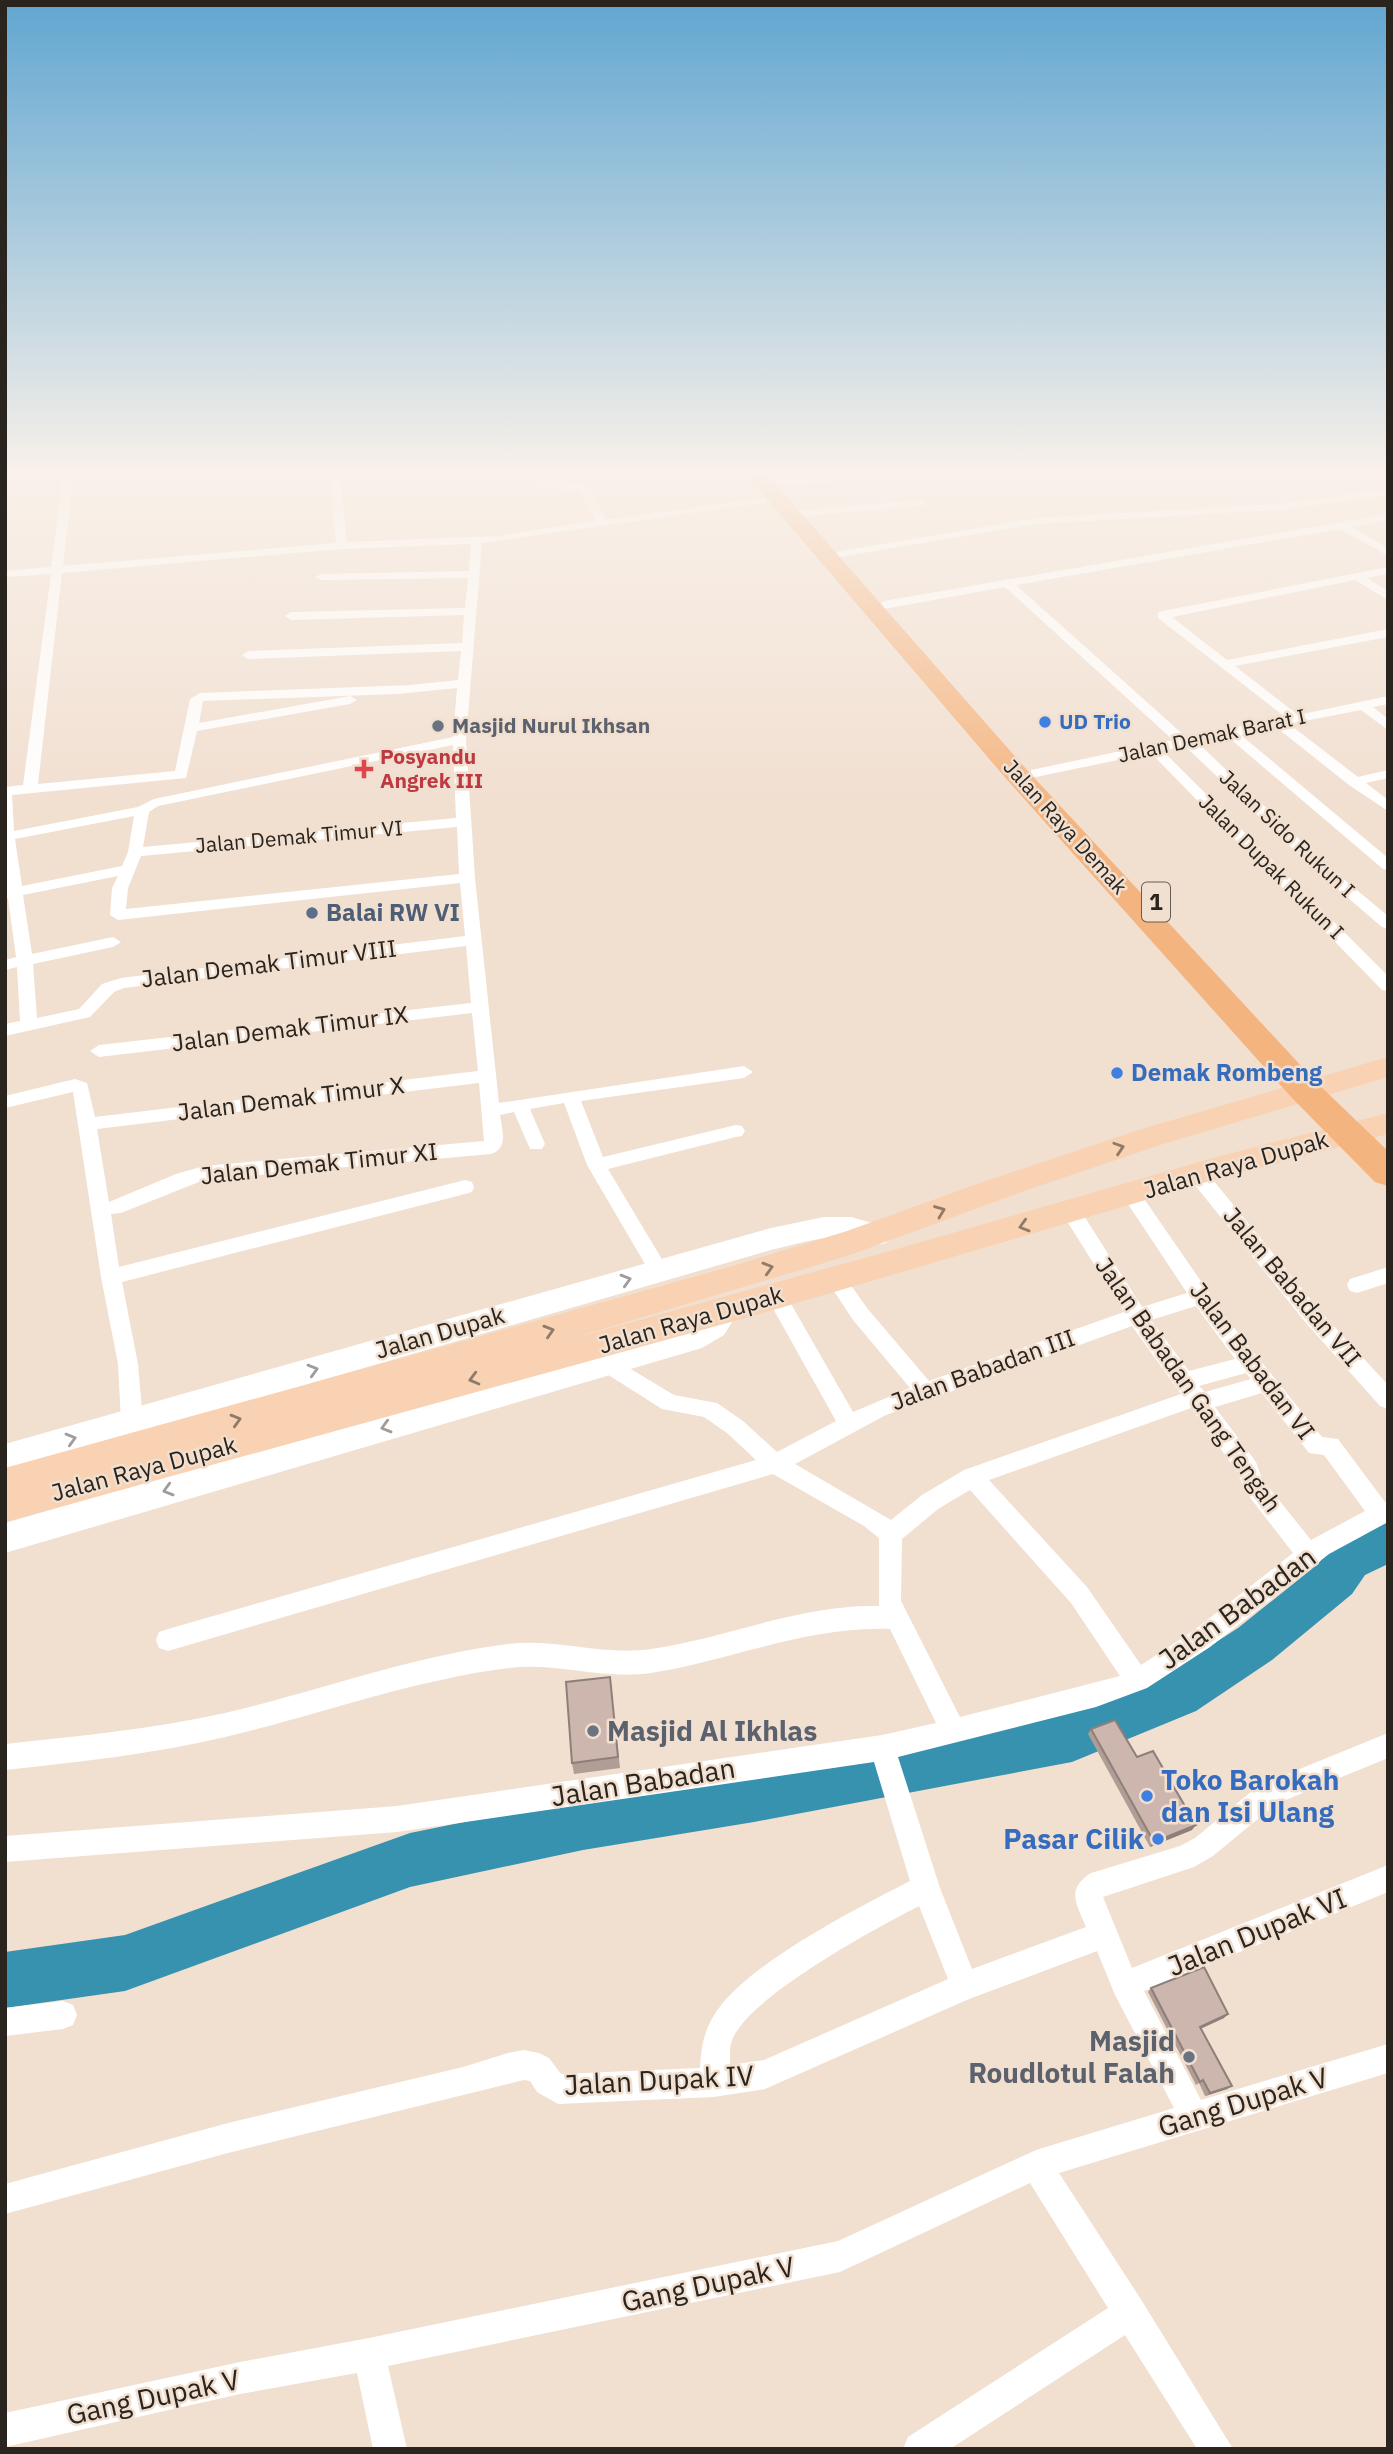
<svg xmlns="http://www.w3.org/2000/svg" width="1393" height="2454" viewBox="0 0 1393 2454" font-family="'IBM Plex Sans',sans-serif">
	<rect width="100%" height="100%" fill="#f1dfd0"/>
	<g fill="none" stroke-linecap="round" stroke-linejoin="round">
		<path fill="#3692ae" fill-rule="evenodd" d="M 1388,1520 L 1388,1564 L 1365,1575 L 1352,1594 L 1272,1660 L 1196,1711 L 1072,1762 L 754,1822 L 583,1850 L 410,1887 L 125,1991 L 5,2008 L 5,1952 L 125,1935 L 410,1833 L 583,1798 L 754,1770 L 1072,1712 L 1162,1677 L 1238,1628 L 1318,1564 L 1333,1545 Z"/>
		<path fill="#fff" fill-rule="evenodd" d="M 64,471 L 74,471 L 63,566 L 336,543 L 329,471 L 339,471 L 347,542 L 497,536 L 595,521 L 580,490 L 540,487 L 535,474 L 537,471 L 548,471 L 545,474 L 548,482 L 588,485 L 605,520 L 779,496 L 780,498 L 775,501 L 482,543 L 466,740 L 475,878 L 499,1103 L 744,1066 L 753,1072 L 744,1078 L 581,1101 L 603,1157 L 736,1125 L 742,1126 L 745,1131 L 742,1136 L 736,1137 L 608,1169 L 666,1266 L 669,1271 L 666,1276 L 659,1279 L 652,1276 L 587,1165 L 564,1103 L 530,1109 L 545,1144 L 542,1149 L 530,1149 L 514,1112 L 500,1115 C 502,1130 509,1148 491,1154 L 204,1180 L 121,1213 L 111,1214 L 119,1267 L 465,1180 L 472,1182 L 474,1187 L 472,1192 L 465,1194 L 122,1282 L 138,1364 L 143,1422 L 140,1428 L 132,1431 L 124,1428 L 121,1422 L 118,1364 L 101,1277 L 73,1092 L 5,1108 L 5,1096 L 75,1079 L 87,1083 L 95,1117 L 478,1071 L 472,1013 L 99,1057 L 90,1051 L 99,1045 L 471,1003 L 466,946 L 124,988 L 114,992 L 90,1017 L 5,1036 L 5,1024 L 20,1021 L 17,967 L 5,970 L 5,960 L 16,957 L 8,898 L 5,899 L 5,787 L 23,785 L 51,574 L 5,577 L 5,571 L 51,567 ZM 471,544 L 469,571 L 321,574 L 315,577 L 321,580 L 468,578 L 465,608 L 291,612 L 285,616 L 291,620 L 464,615 L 462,643 L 248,651 L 242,655 L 248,659 L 461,651 L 458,680 L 410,685 L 200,693 L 190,699 L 175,771 L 38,784 L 62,573 L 342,549 ZM 457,688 L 453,737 L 154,799 L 138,807 L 14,831 L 12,795 L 186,778 L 197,731 L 350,704 L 357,700 L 350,696 L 199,723 L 203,701 L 397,694 ZM 453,745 L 456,818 L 143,847 L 149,812 L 158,806 ZM 134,816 L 128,852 L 122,866 L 22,886 L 15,839 ZM 457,827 L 459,874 L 126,909 L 128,888 L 141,856 ZM 118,876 L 112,888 L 110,915 L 118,920 L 460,883 L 465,936 L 121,978 L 102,984 L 79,1009 L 37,1018 L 33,964 L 113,947 L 121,942 L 113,937 L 32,954 L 23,895 ZM 479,1083 L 484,1141 L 204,1166 L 176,1174 L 109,1202 L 97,1129 Z
			M 618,471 L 629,471 L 632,476 L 623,478 Z
			M 942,471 L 937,474 L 776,485 L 771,482 L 776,479 L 848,472 Z
			M 986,471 L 1284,471 L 1279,474 L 1182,477 L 991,474 Z
			M 1388,489 L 1388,495 L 1278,510 L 1036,524 L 840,557 L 834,554 L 840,551 L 1036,518 L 1278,504 Z
			M 922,500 L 926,501 L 926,505 L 802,516 L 797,513 L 802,510 Z
			M 1388,514 L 1388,520 L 1352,527 L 1388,548 L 1388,556 L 1340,529 L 1016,585 L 1186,737 L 1285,717 L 1158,618 L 1158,612 L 1388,567 L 1388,574 L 1367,578 L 1388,591 L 1388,600 L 1355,580 L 1172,617 L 1227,660 L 1388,629 L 1388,637 L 1235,666 L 1298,715 L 1388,696 L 1388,704 L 1373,707 L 1388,719 L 1388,730 L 1361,710 L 1289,724 L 1358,777 L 1388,770 L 1388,778 L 1366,783 L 1388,800 L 1388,811 L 1349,785 L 1276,727 L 1241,735 L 1388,858 L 1388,870 L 1383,869 L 1228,737 L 1198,743 L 1322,861 L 1388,916 L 1388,929 L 1382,927 L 1312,867 L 1185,746 L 1163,751 L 1388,976 L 1388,991 L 1382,990 L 1151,753 L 1036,777 L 1031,776 L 1031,770 L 1173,740 L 1005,587 L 884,609 L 878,605 L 884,601 Z
			M 1197,1167 L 1204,1169 L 1320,1311 L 1388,1385 L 1388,1409 L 1380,1406 L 1306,1323 L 1190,1179 L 1188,1174 L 1190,1169 Z
			M 1131,1188 L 1138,1190 L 1227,1319 L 1322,1437 L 1338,1439 L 1385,1502 L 1388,1501 L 1388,1522 L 1329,1554 L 1210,1647 L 1147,1688 L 1096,1707 L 898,1757 L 940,1888 L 972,1969 L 1086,1927 C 1077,1905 1065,1889 1091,1873 L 1180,1846 L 1195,1838 L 1258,1786 L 1388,1733 L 1388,1758 L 1276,1804 L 1213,1856 L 1194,1867 L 1103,1897 L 1132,1968 L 1388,1865 L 1388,1892 L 1144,1991 L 1201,2100 L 1388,2044 L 1388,2073 L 1059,2173 L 1142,2301 L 1233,2449 L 1197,2449 L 1125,2335 L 950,2449 L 903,2449 L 908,2437 L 1108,2308 L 1030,2183 L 840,2272 L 388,2366 L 407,2449 L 373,2449 L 357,2373 L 240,2394 L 5,2447 L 5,2413 L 240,2362 L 369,2338 L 838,2241 L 1036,2150 L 1174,2108 L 1115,1995 L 1097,1951 L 969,1999 L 765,2089 L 714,2097 L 558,2104 L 537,2092 L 530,2081 L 524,2080 L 228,2153 L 5,2214 L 5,2184 L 228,2123 L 463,2067 L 508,2053 L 524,2050 L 539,2053 L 549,2058 L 561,2074 L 700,2068 C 701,2045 705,2026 719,2008 C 752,1962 859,1907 910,1881 L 874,1762 L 397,1832 L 5,1862 L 5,1836 L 397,1806 L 882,1735 L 936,1723 L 890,1629 C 807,1626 732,1660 651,1673 C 603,1680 556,1662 509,1668 C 412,1680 319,1715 225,1737 C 153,1754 79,1762 5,1770 L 5,1744 C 79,1736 153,1729 225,1713 C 319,1691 412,1656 508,1644 C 556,1638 603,1656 651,1649 C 728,1638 800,1604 879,1606 L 879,1538 L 864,1526 L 773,1474 L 168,1651 L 159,1648 L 156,1640 L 159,1632 L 168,1629 L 756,1460 L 727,1433 L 704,1417 L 662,1409 L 599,1369 L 596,1363 L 599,1357 L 606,1354 L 674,1395 L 717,1403 L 743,1421 L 777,1452 L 836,1421 L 766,1296 L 769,1290 L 776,1288 L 783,1290 L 853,1412 L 910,1388 L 853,1320 L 826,1279 L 829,1274 L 836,1271 L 843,1274 L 867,1308 L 929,1381 L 1124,1312 L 1065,1218 L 1062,1213 L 1065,1208 L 1079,1208 L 1142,1307 L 1187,1293 L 1122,1195 L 1124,1190 ZM 1196,1306 L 1235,1359 L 1189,1371 L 1151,1320 ZM 1132,1326 L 1181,1394 L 964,1470 L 922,1495 L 891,1520 L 795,1464 L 886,1415 ZM 1246,1373 L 1251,1379 L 1205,1392 L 1199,1386 ZM 1262,1393 L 1309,1453 L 1324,1455 L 1365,1511 L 1311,1540 L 1262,1479 L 1256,1462 L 1215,1407 ZM 1191,1408 L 1238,1473 L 1245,1491 L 1293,1553 L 1193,1631 L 1141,1665 L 1087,1587 L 989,1480 ZM 970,1490 L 1071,1603 L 1120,1676 L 960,1717 L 901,1601 L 902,1539 L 938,1509 ZM 919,1906 L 948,1979 L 764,2060 L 730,2065 C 730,2056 729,2046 733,2038 C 751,1996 876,1928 919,1906 Z
			M 1388,1267 L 1388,1283 L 1357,1293 L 1350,1291 L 1347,1285 L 1350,1279 Z
			M 63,2001 L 73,2005 L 77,2015 L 73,2025 L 63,2029 L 5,2036 L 5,2008 Z"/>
		<path fill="#fff" fill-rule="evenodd" d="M 824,1217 L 851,1217 L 886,1227 L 890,1235 L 886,1243 C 870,1248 855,1237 837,1237 C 815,1238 793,1245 771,1250 L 5,1472 L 5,1444 L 771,1228 Z
			M 724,1299 L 734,1303 L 739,1311 L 724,1335 L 702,1348 L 5,1553 L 5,1523 L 682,1329 L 702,1319 L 714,1303 Z"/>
		<path fill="#f8d2b2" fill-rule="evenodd" d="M 1388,1057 L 1388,1077 L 1163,1144 L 1024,1191 L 847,1256 L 560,1342 L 897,1249 L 1217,1157 L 1388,1113 L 1388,1134 L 1217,1179 L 749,1317 L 5,1522 L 5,1468 L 733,1266 L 847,1231 L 980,1183 L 1142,1129 Z"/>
		<path fill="#f4b47f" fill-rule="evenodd" d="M 743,471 L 764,471 L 1027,770 L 1316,1082 L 1388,1151 L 1388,1186 L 1375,1182 L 1292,1098 L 1009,782 Z"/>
	</g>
	<path fill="#af9d96" d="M 610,1677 L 620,1768 L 574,1774 L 572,1763 Z
		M 1091,1729 L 1137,1757 L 1192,1830 L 1150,1847 L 1088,1734 Z
		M 1151,1988 L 1224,2018 L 1201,2028 L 1232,2086 L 1227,2089 L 1205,2096 L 1199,2083 L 1196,2085 L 1148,1992 Z"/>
	<path fill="#8f7f7a" d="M 1196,1825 L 1192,1830 L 1150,1847 L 1154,1842 Z
		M 1228,2014 L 1224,2018 L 1196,2031 L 1200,2027 Z
		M 1232,2086 L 1227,2089 L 1205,2096 L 1210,2093 Z"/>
	<path fill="#ccb6ae" stroke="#8f7f7a" stroke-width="2" d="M 610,1677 L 618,1757 L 572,1763 L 566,1682 Z
		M 1115,1720 L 1137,1757 L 1153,1751 L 1196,1825 L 1154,1842 L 1091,1729 Z
		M 1204,1967 L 1228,2014 L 1200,2027 L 1232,2086 L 1210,2093 L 1203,2080 L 1200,2082 L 1151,1988 Z"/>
	<defs><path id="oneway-chevron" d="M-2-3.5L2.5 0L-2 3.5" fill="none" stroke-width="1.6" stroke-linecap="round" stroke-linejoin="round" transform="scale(1.75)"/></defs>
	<g stroke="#917b68">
		<use href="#oneway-chevron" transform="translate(1119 1148) rotate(-18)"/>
		<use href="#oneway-chevron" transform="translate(940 1211) rotate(-21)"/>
		<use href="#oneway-chevron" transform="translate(1024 1226) rotate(164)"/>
		<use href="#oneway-chevron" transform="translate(768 1268) rotate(-16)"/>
		<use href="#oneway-chevron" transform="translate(549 1331) rotate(-17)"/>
		<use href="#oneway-chevron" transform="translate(474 1379) rotate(165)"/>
		<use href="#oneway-chevron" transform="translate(236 1420) rotate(-16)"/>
	</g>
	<g stroke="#9f9c9a">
		<use href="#oneway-chevron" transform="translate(626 1280) rotate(-16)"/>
		<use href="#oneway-chevron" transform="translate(313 1370) rotate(-16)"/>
		<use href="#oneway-chevron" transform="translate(386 1427) rotate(164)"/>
		<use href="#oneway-chevron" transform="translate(71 1439) rotate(-16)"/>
		<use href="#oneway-chevron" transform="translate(168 1490) rotate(164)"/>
	</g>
	<linearGradient id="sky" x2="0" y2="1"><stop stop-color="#61a6d1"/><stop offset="0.58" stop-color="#f9f1ea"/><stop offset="1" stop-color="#f9f1ea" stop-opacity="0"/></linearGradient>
	<rect width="1393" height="815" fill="url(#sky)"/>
	<g fill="#3f7fe0" stroke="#f1dfd0" stroke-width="2.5">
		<circle cx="1045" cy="722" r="7"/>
		<circle cx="1117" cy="1073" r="7"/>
		<circle cx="1147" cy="1796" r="7"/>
		<circle cx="1158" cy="1839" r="7"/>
	</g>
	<g fill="#6b7280" stroke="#f1dfd0" stroke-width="2.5">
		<circle cx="438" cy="726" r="7"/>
		<circle cx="593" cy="1731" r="7"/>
		<circle cx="1189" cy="2057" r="7"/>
	</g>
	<path fill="#e0444e" stroke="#f1dfd0" stroke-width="2.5" d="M360.5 758.5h7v7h7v7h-7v7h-7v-7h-7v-7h7z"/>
	<circle fill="#5c6f8a" stroke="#f1dfd0" stroke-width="2.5" cx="312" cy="913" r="7"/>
	<g text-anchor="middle" stroke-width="5" stroke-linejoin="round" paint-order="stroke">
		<g font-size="21" font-weight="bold" fill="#366cbe" stroke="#f1dfd0" text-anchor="start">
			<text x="1059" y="729">UD Trio</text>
		</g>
		<g font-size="21" font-weight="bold" fill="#5b616d" stroke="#f1dfd0" text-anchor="start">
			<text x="452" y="733">Masjid Nurul Ikhsan</text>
		</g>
		<g font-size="21" fill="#2a241e" stroke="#f1dfd0">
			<text transform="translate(1212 736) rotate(-12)" y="7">Jalan Demak Barat I</text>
			<text transform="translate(1065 827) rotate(48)" y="7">Jalan Raya Demak</text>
			<text transform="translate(1287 834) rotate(43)" y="7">Jalan Sido Rukun I</text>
			<text transform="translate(299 837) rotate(-5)" y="7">Jalan Demak Timur VI</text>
			<text transform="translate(1271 867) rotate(45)" y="7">Jalan Dupak Rukun I</text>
		</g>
		<g font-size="21" font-weight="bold" fill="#be3a42" stroke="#f1dfd0" text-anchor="start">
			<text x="380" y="764">Posyandu<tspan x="380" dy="24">Angrek III</tspan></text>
		</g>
		<rect fill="#f1dfd0" stroke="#665c53" stroke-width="2" x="1142" y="882.5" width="28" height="39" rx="5"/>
		<g font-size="23" font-weight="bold" fill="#2a241e">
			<text x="1156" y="910">1</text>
		</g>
		<g font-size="24" font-weight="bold" fill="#4e5e75" stroke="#f1dfd0" text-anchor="start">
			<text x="326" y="921">Balai RW VI</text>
		</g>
		<g font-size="24" fill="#2a241e" stroke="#f1dfd0">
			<text transform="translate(269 964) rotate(-7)" y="8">Jalan Demak Timur VIII</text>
			<text transform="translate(290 1029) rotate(-7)" y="8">Jalan Demak Timur IX</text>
			<text transform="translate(291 1099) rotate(-7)" y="8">Jalan Demak Timur X</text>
			<text transform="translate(319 1164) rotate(-6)" y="8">Jalan Demak Timur XI</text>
			<text transform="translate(1236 1165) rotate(-16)" y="8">Jalan Raya Dupak</text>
			<text transform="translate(1292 1287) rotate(50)" y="8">Jalan Babadan VII</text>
			<text transform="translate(691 1320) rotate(-16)" y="8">Jalan Raya Dupak</text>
			<text transform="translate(440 1333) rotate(-16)" y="8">Jalan Dupak</text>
			<text transform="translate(1252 1361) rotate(53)" y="8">Jalan Babadan VI</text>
			<text transform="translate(983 1370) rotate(-20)" y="8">Jalan Babadan III</text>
			<text transform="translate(1188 1385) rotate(55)" y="8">Jalan Babadan Gang Tengah</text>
			<text transform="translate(144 1469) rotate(-15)" y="8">Jalan Raya Dupak</text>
		</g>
		<g font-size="24" font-weight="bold" fill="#366cbe" stroke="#f1dfd0" text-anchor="start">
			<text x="1131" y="1081">Demak Rombeng</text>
		</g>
		<g font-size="28" fill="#2a241e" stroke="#f1dfd0">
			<text transform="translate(1237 1608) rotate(-36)" y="10">Jalan Babadan</text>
			<text transform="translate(643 1782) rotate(-9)" y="10">Jalan Babadan</text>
			<text transform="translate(1257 1932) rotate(-22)" y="10">Jalan Dupak VI</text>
			<text transform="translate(659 2080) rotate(-3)" y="10">Jalan Dupak IV</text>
			<text transform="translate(1243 2102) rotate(-17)" y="10">Gang Dupak V</text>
			<text transform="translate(708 2284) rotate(-12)" y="10">Gang Dupak V</text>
			<text transform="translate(153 2397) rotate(-12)" y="10">Gang Dupak V</text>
		</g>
		<g font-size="28" font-weight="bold" fill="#5b616d" stroke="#f1dfd0" text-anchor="start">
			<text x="607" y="1741">Masjid Al Ikhlas</text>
			<text x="1175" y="2051" text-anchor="end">Masjid<tspan x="1175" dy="32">Roudlotul Falah</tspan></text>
		</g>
		<g font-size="28" font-weight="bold" fill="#366cbe" stroke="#f1dfd0" text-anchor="start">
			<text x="1161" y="1790">Toko Barokah<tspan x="1161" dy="32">dan Isi Ulang</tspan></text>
			<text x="1144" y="1849" text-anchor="end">Pasar Cilik</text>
		</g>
	</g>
	<rect width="1393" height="2454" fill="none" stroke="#2a241e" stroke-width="14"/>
</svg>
